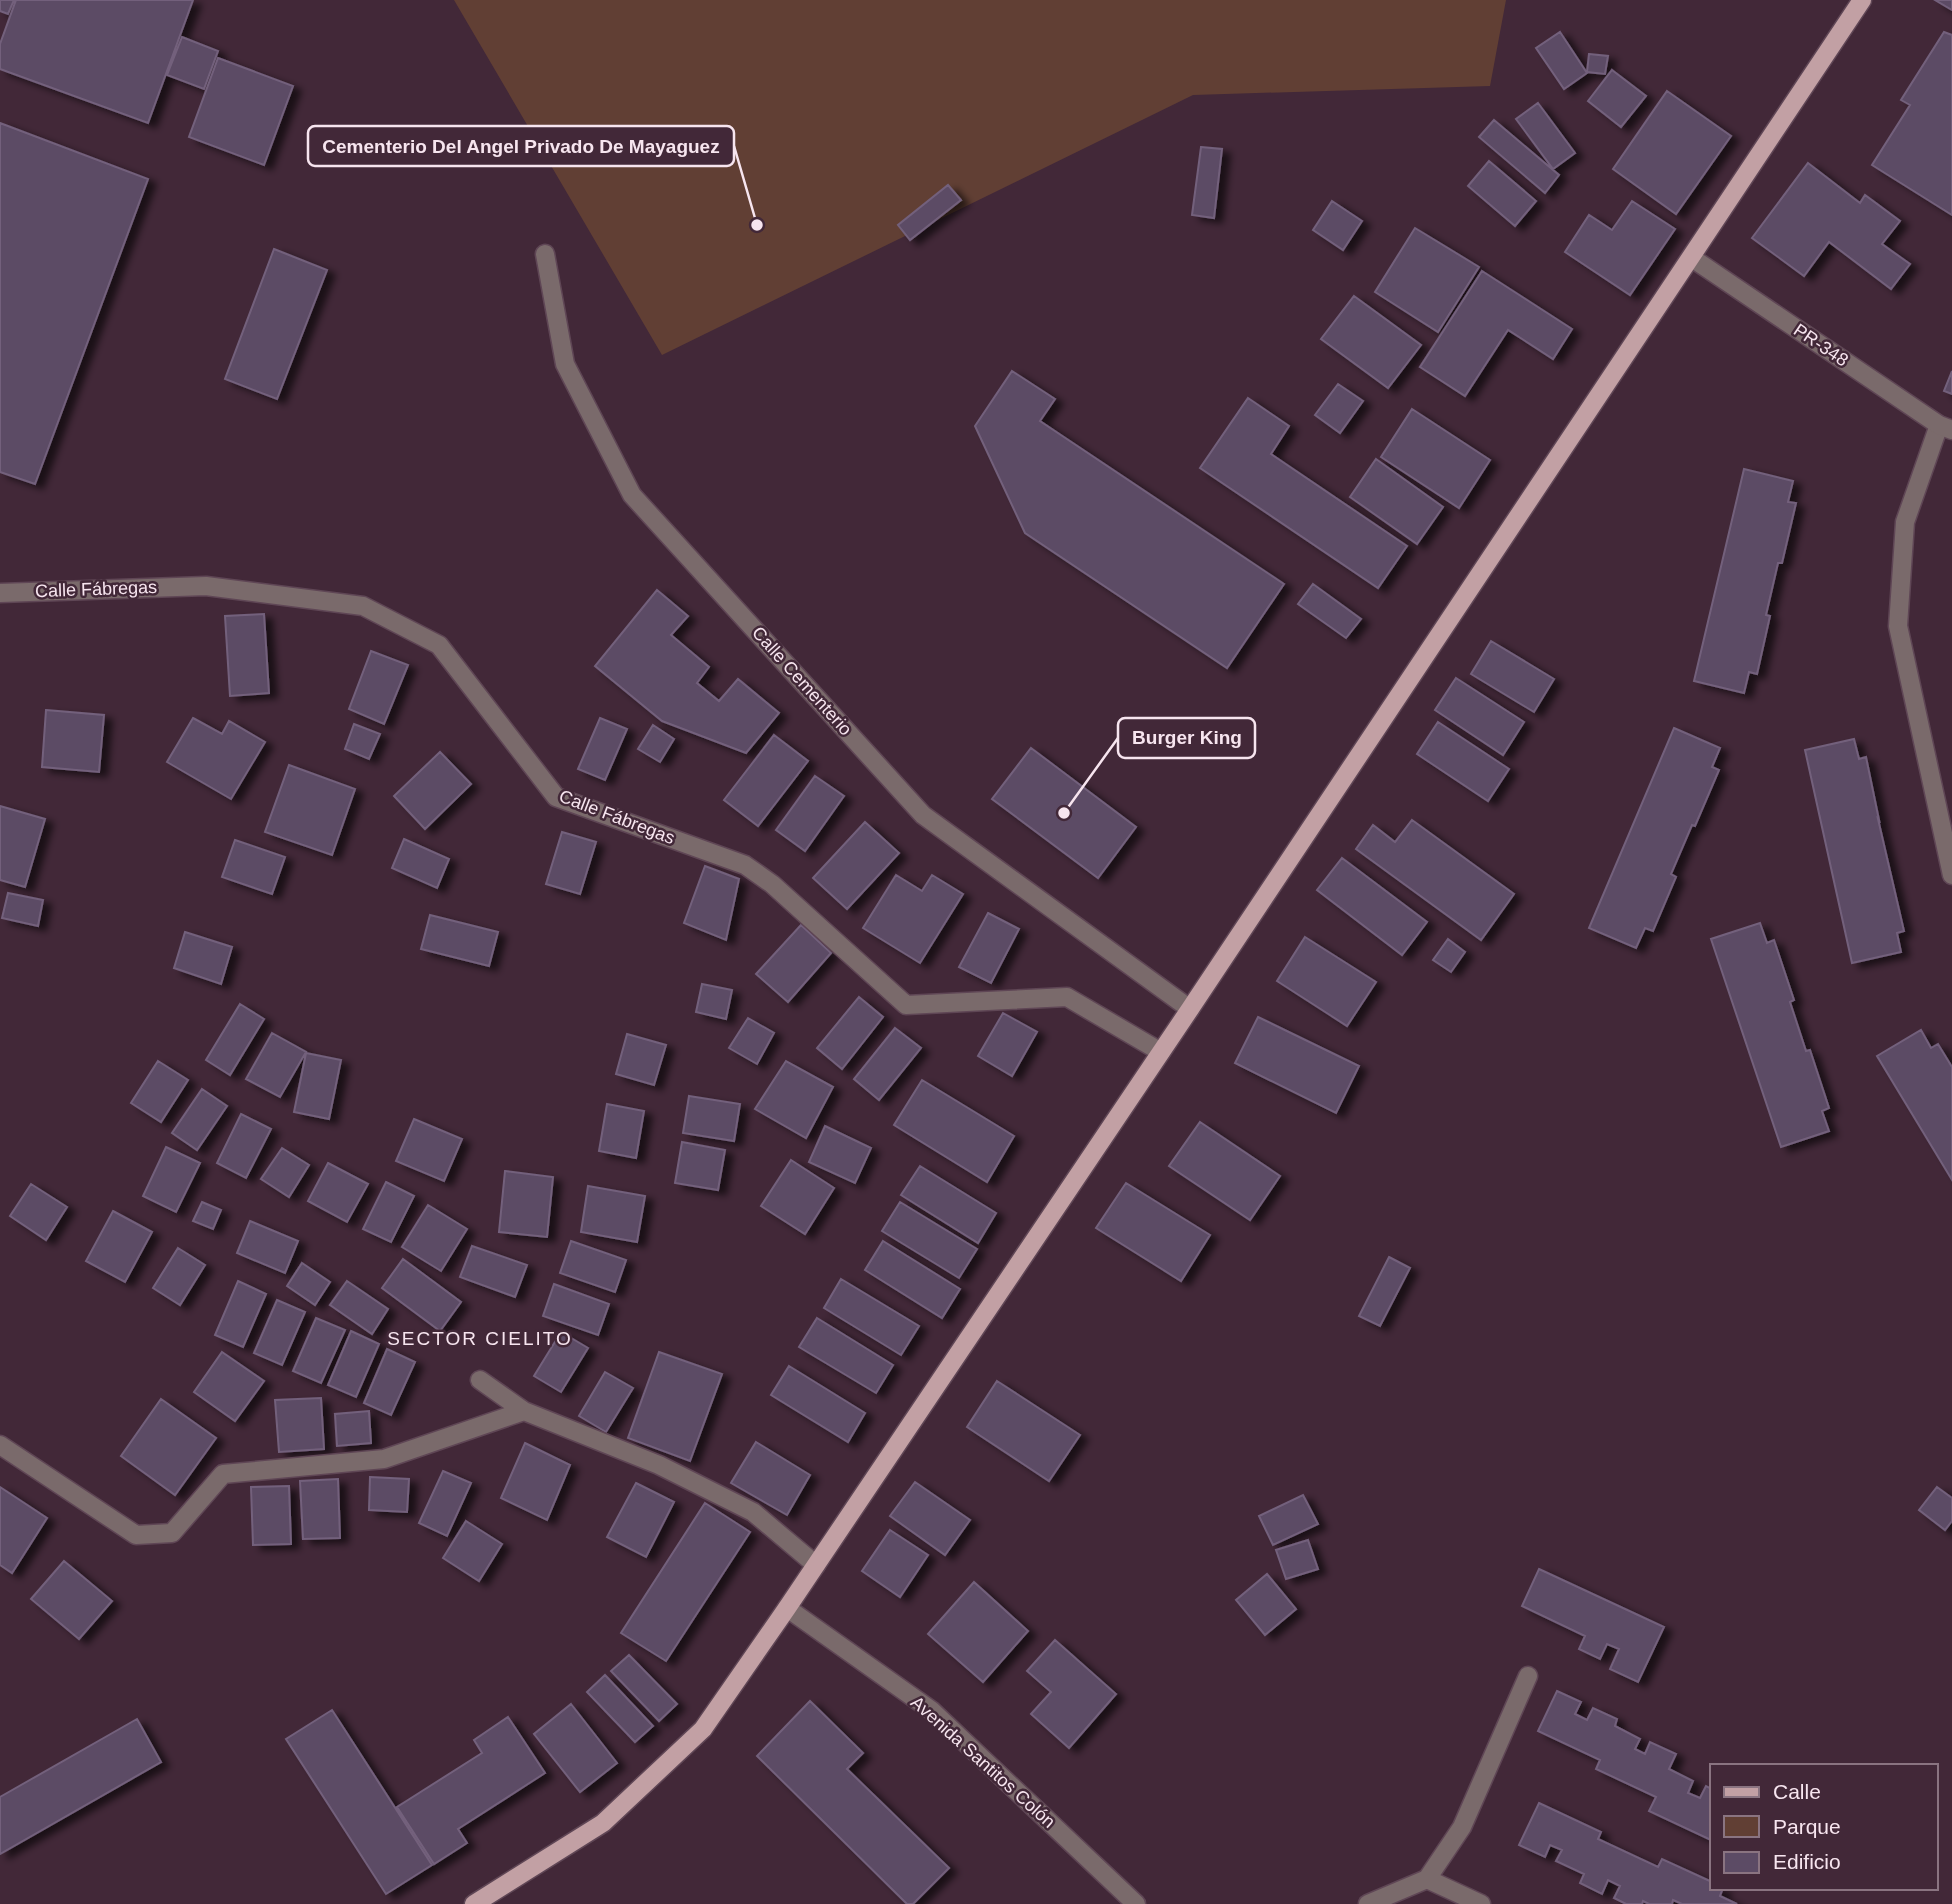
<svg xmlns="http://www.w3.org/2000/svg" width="1952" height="1904" viewBox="0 0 1952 1904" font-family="Helvetica,sans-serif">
	<defs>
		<filter id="shadow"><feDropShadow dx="8" dy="4.5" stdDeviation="3.5" flood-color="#0009"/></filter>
	</defs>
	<rect width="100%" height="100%" fill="#422838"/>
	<path fill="#613f34" d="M 454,0 L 1506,0 L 1490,86 L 1193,95 L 662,355 Z"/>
	<path fill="#5c4b65" stroke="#73617c" stroke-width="2" filter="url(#shadow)" d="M 0,0 L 14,0 L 8,14 L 0,11 Z
		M 16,0 L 193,0 L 148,123 L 0,69 L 0,44 Z
		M 1935,0 L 1952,0 L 1952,10 Z
		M 1560,32 L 1587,73 L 1564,89 L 1536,48 Z
		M 1944,32 L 1952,35 L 1952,215 L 1872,165 L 1910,105 L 1901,100 Z
		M 182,37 L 218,51 L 204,89 L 167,75 Z
		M 1589,54 L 1608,56 L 1605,74 L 1587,72 Z
		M 218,58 L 293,86 L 264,165 L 189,137 Z
		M 1612,70 L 1646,96 L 1621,127 L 1588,101 Z
		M 1667,91 L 1731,136 L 1676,214 L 1613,169 Z
		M 1538,103 L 1575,153 L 1553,169 L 1516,119 Z
		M 1494,120 L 1559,175 L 1545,193 L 1479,137 Z
		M 0,123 L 148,179 L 35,484 L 0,472 Z
		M 1201,147 L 1222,149 L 1214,218 L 1192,215 Z
		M 1489,161 L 1536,201 L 1515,226 L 1468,186 Z
		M 1808,163 L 1860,203 L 1865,195 L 1900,221 L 1882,244 L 1910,264 L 1891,289 L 1829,242 L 1804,276 L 1752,238 Z
		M 948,185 L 961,200 L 910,240 L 898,225 Z
		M 1332,201 L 1362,221 L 1343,250 L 1313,230 Z
		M 1632,201 L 1675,229 L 1630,295 L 1565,252 L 1589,215 L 1612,230 Z
		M 1415,228 L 1479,267 L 1438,332 L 1375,292 Z
		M 274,249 L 327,270 L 277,399 L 225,379 Z
		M 1482,271 L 1572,329 L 1553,359 L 1508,330 L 1465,396 L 1420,367 Z
		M 1354,296 L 1421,345 L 1388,388 L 1321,339 Z
		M 1012,371 L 1055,399 L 1040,421 L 1284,584 L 1227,668 L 1025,533 L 975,426 Z
		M 1952,371 L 1952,394 L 1944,391 Z
		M 1338,384 L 1363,401 L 1340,433 L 1315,415 Z
		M 1248,398 L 1289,426 L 1271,454 L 1407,546 L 1378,588 L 1200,468 Z
		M 1412,409 L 1490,460 L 1459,508 L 1381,457 Z
		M 1376,459 L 1443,507 L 1417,544 L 1350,497 Z
		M 1744,469 L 1793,481 L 1788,502 L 1796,503 L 1782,563 L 1778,563 L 1766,615 L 1770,616 L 1757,674 L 1749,672 L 1744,693 L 1694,681 Z
		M 1313,584 L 1361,619 L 1346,638 L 1298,604 Z
		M 657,590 L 688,616 L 671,635 L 709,667 L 697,683 L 719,701 L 738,679 L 779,713 L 746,753 L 662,721 L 595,666 Z
		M 264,614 L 269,693 L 230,696 L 225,616 Z
		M 1491,641 L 1554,679 L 1534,712 L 1471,674 Z
		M 371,651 L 408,665 L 384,724 L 349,709 Z
		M 1456,678 L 1524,722 L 1503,755 L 1435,710 Z
		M 46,710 L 104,715 L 99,772 L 42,767 Z
		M 193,718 L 222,734 L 229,721 L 265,742 L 231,799 L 167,762 Z
		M 600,718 L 627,729 L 605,780 L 578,769 Z
		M 1438,722 L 1509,769 L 1488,801 L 1417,754 Z
		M 354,724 L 380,734 L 369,759 L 345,749 Z
		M 653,725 L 674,739 L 660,762 L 638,749 Z
		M 1674,728 L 1720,748 L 1712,767 L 1719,770 L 1695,826 L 1692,825 L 1671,874 L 1676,877 L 1653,931 L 1645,928 L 1636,948 L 1589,928 Z
		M 774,735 L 808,761 L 758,826 L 724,800 Z
		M 1854,739 L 1859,759 L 1866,757 L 1879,820 L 1878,819 L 1904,931 L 1897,933 L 1901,952 L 1852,963 L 1805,750 Z
		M 1031,748 L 1136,827 L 1098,878 L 992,799 Z
		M 440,752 L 471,784 L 425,829 L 394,796 Z
		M 289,765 L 355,789 L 332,855 L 265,832 Z
		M 815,776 L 844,796 L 805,851 L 776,830 Z
		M 0,806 L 45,819 L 25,887 L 0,880 Z
		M 1412,820 L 1514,894 L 1481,940 L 1356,849 L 1373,825 L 1395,842 Z
		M 865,822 L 899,853 L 847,909 L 813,878 Z
		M 562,832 L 596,842 L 580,894 L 546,884 Z
		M 404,839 L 449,859 L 437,888 L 392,868 Z
		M 235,840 L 285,857 L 272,894 L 222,877 Z
		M 1342,858 L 1427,922 L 1402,955 L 1317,890 Z
		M 705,866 L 739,879 L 726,940 L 684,923 Z
		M 896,875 L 922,891 L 932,875 L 963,894 L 920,963 L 863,928 Z
		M 8,893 L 43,900 L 38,926 L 2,918 Z
		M 988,913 L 1019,929 L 991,983 L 959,967 Z
		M 430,915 L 498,932 L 489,966 L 421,949 Z
		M 1760,923 L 1767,943 L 1774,940 L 1794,1000 L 1790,1002 L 1806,1051 L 1810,1050 L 1829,1108 L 1822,1111 L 1829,1131 L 1781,1147 L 1711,939 Z
		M 801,925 L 831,953 L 788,1002 L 756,974 Z
		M 185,932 L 232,947 L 221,984 L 174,968 Z
		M 1305,937 L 1376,982 L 1347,1026 L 1277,981 Z
		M 1448,939 L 1465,952 L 1451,972 L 1433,960 Z
		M 702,984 L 732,990 L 726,1019 L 696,1012 Z
		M 859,997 L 883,1017 L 842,1069 L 817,1048 Z
		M 240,1004 L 264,1019 L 230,1075 L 206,1060 Z
		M 1003,1013 L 1037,1032 L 1012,1076 L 978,1056 Z
		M 1258,1017 L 1359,1066 L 1336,1113 L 1235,1063 Z
		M 748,1018 L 774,1033 L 757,1064 L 729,1048 Z
		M 895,1028 L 921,1048 L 879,1100 L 854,1079 Z
		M 1921,1030 L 1931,1048 L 1938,1044 L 1952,1067 L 1952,1180 L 1877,1056 Z
		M 272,1033 L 306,1052 L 280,1097 L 246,1079 Z
		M 627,1034 L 666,1045 L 654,1085 L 616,1074 Z
		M 306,1053 L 341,1060 L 329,1119 L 294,1112 Z
		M 158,1061 L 188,1080 L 161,1122 L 131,1103 Z
		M 786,1061 L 833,1087 L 806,1138 L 755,1109 Z
		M 922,1080 L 1014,1136 L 987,1182 L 894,1125 Z
		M 202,1089 L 227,1106 L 197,1150 L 172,1133 Z
		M 689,1096 L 740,1104 L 734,1141 L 683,1133 Z
		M 607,1104 L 644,1111 L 636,1158 L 599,1151 Z
		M 241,1114 L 271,1129 L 246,1178 L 217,1163 Z
		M 414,1119 L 462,1139 L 444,1181 L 396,1161 Z
		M 1200,1122 L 1280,1176 L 1250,1220 L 1169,1166 Z
		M 825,1126 L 871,1148 L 855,1183 L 809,1162 Z
		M 682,1142 L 725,1150 L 718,1190 L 675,1183 Z
		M 166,1147 L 200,1163 L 176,1212 L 143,1196 Z
		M 282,1148 L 309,1165 L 289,1197 L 261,1179 Z
		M 791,1160 L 834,1188 L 805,1234 L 761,1206 Z
		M 328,1163 L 368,1184 L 347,1222 L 308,1201 Z
		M 920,1166 L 996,1213 L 978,1243 L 901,1195 Z
		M 505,1171 L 553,1177 L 547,1237 L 499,1232 Z
		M 386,1182 L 414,1196 L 391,1242 L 363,1229 Z
		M 1126,1183 L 1210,1235 L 1181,1281 L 1096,1228 Z
		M 31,1184 L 67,1207 L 46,1240 L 10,1216 Z
		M 588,1186 L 645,1196 L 637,1242 L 581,1232 Z
		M 202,1202 L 221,1210 L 213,1229 L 193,1221 Z
		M 900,1202 L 977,1249 L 959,1278 L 882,1231 Z
		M 428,1205 L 467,1229 L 441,1271 L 402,1247 Z
		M 113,1211 L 152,1232 L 125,1282 L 86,1261 Z
		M 250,1221 L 298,1241 L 285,1273 L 237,1253 Z
		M 571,1241 L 626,1260 L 615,1292 L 560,1273 Z
		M 883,1241 L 960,1289 L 942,1318 L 865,1270 Z
		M 472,1246 L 527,1265 L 515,1297 L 460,1277 Z
		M 178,1248 L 205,1265 L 180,1305 L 153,1288 Z
		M 1389,1257 L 1410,1268 L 1380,1326 L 1359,1316 Z
		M 403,1259 L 461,1302 L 440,1331 L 382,1288 Z
		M 302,1263 L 330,1282 L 315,1305 L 287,1286 Z
		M 841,1279 L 919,1326 L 901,1355 L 824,1308 Z
		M 238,1281 L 266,1294 L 243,1347 L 215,1335 Z
		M 347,1281 L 388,1309 L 372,1334 L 330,1305 Z
		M 554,1284 L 609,1304 L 598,1335 L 543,1316 Z
		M 277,1300 L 305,1312 L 282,1365 L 254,1353 Z
		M 316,1318 L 345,1330 L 321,1383 L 293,1371 Z
		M 817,1318 L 893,1365 L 876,1393 L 799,1347 Z
		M 351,1331 L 379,1344 L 356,1397 L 328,1385 Z
		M 561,1332 L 588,1348 L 561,1392 L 534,1376 Z
		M 387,1349 L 415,1362 L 391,1415 L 364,1403 Z
		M 222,1352 L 264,1381 L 235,1421 L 194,1392 Z
		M 659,1352 L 722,1374 L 690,1461 L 628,1438 Z
		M 789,1366 L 865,1413 L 848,1442 L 771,1395 Z
		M 605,1372 L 633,1388 L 606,1432 L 579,1416 Z
		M 997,1381 L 1080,1435 L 1049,1481 L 967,1427 Z
		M 321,1398 L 324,1449 L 279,1452 L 275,1400 Z
		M 161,1399 L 216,1438 L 175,1495 L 121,1456 Z
		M 369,1411 L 371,1443 L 337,1446 L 335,1414 Z
		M 756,1442 L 810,1475 L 787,1515 L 731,1483 Z
		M 525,1443 L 570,1465 L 547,1520 L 501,1498 Z
		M 443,1471 L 471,1483 L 447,1536 L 419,1523 Z
		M 370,1477 L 409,1479 L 407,1512 L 369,1510 Z
		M 338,1479 L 340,1538 L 303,1539 L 300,1481 Z
		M 915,1482 L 970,1520 L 945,1555 L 890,1516 Z
		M 636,1483 L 674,1502 L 646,1557 L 607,1537 Z
		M 289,1486 L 291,1544 L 253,1545 L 251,1487 Z
		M 0,1487 L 47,1518 L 12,1573 L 0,1565 Z
		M 1937,1487 L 1952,1498 L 1952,1521 L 1945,1530 L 1919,1510 Z
		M 1303,1495 L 1318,1524 L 1273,1545 L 1259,1516 Z
		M 705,1503 L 750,1532 L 666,1661 L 621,1633 Z
		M 466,1521 L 502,1544 L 479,1581 L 443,1558 Z
		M 890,1530 L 928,1555 L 900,1597 L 862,1571 Z
		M 1308,1540 L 1318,1569 L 1286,1579 L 1276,1550 Z
		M 64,1561 L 112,1601 L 79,1639 L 31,1599 Z
		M 1539,1569 L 1664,1627 L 1638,1682 L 1610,1669 L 1619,1649 L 1607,1644 L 1600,1659 L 1579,1649 L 1585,1636 L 1522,1606 Z
		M 1267,1574 L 1296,1609 L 1265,1635 L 1236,1600 Z
		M 974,1582 L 1028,1631 L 983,1682 L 928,1634 Z
		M 1055,1640 L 1116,1694 L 1069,1748 L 1031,1714 L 1051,1692 L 1027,1671 Z
		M 629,1655 L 677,1704 L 659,1721 L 611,1671 Z
		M 605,1675 L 653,1726 L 635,1742 L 587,1692 Z
		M 1557,1691 L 1581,1702 L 1575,1714 L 1587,1720 L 1593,1708 L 1617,1719 L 1615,1726 L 1640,1739 L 1635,1749 L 1645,1754 L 1650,1742 L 1676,1754 L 1669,1769 L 1693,1781 L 1688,1793 L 1700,1798 L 1706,1786 L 1712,1789 L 1712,1836 L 1711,1840 L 1649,1811 L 1656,1797 L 1596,1769 L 1600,1760 L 1538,1731 Z
		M 810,1701 L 863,1753 L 847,1769 L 949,1868 L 913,1904 L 907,1904 L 757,1756 Z
		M 571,1704 L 617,1763 L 580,1792 L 534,1734 Z
		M 332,1710 L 432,1865 L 386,1894 L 286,1739 Z
		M 508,1717 L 545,1773 L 458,1829 L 467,1843 L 434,1864 L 397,1807 L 482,1753 L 474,1740 Z
		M 137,1719 L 161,1762 L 0,1854 L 0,1797 Z
		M 1539,1803 L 1601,1832 L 1598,1839 L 1658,1867 L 1662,1859 L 1712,1882 L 1712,1888 L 1723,1888 L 1720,1896 L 1737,1904 L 1682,1904 L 1673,1900 L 1672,1904 L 1649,1904 L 1643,1901 L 1642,1904 L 1626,1904 L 1614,1898 L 1620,1886 L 1608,1880 L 1602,1894 L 1580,1883 L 1584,1874 L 1556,1861 L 1562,1850 L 1550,1845 L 1545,1857 L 1519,1845 Z"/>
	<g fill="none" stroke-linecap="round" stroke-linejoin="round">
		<g stroke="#5f4655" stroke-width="21">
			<path id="service" d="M 1427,1879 L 1481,1904
				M 1368,1904 L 1427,1879 L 1462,1827 L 1528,1676"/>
		</g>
		<g stroke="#5f4655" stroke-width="21">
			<path id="minor" d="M 545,254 L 565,364 L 632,495 L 923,815 L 1190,1009
				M 1939,425 L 1905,522 L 1898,626 L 1952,875
				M 0,593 L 206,586 L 363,606 L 439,645 L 556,797 L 745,865 L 772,884 L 906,1005 L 1067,997 L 1161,1052
				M 480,1380 L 524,1411 L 659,1465 L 753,1512 L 816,1565
				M 0,1445 L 136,1535 L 172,1533 L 223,1474 L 384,1459 L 524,1411"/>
		</g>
		<g stroke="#5f4655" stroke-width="21">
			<path id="tertiary" d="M 1692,258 L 1939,425 L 1952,430
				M 787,1608 L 931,1710 L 1136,1904"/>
		</g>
		<g stroke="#5f4655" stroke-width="21">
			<path id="primary" d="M 474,1904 L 603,1823 L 703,1729 L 787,1608 L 1190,1009 L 1862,0"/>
		</g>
		<use href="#service" stroke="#7a6a6b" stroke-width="18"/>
		<use href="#minor" stroke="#7a6a6b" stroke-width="18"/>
		<use href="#tertiary" stroke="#7a6a6b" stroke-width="18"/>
		<use href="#primary" stroke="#c2a0a4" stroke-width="18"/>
	</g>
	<g text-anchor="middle" stroke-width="5" stroke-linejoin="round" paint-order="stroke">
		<g font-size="18" fill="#f7e5ef" stroke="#422838">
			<text transform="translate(1821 345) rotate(34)" y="6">PR-348</text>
			<text transform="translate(96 589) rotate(-2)" y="6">Calle Fábregas</text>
			<text transform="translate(802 681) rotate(48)" y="6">Calle Cementerio</text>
			<text transform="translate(617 817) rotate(21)" y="6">Calle Fábregas</text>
			<text transform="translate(983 1762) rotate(42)" y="6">Avenida Santitos Colón</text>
		</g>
		<g font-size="19" letter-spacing="2" fill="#f7e5ef" stroke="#422838">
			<text x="480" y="1345">SECTOR CIELITO</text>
		</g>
	</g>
	<path fill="none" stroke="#f7e5ef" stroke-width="2.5" d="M757 225L734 146M1064 813L1118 738"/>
	<g fill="#f7e5ef" stroke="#422838" stroke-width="2.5">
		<circle cx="757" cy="225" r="7"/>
		<circle cx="1064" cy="813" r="7"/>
	</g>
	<g fill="#422838" stroke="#f7e5ef" stroke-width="2.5">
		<rect x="308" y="126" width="426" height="40" rx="7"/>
		<rect x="1118" y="718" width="137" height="40" rx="7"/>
	</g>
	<g font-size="19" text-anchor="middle" font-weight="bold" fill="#f7e5ef">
		<text x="521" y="153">Cementerio Del Angel Privado De Mayaguez</text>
		<text x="1187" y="744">Burger King</text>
	</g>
	<rect x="1710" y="1764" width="228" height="126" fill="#422838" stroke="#8a7481" stroke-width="2"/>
	<rect x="1724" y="1787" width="35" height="10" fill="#c2a0a4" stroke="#8a7481" stroke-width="2"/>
	<text x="1773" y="1799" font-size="21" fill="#f7e5ef">Calle</text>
	<rect x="1724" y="1816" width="35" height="21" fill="#613f34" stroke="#8a7481" stroke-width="2"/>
	<text x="1773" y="1834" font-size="21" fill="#f7e5ef">Parque</text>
	<rect x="1724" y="1852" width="35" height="21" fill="#5c4b65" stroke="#8a7481" stroke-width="2"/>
	<text x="1773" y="1869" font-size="21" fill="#f7e5ef">Edificio</text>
</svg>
